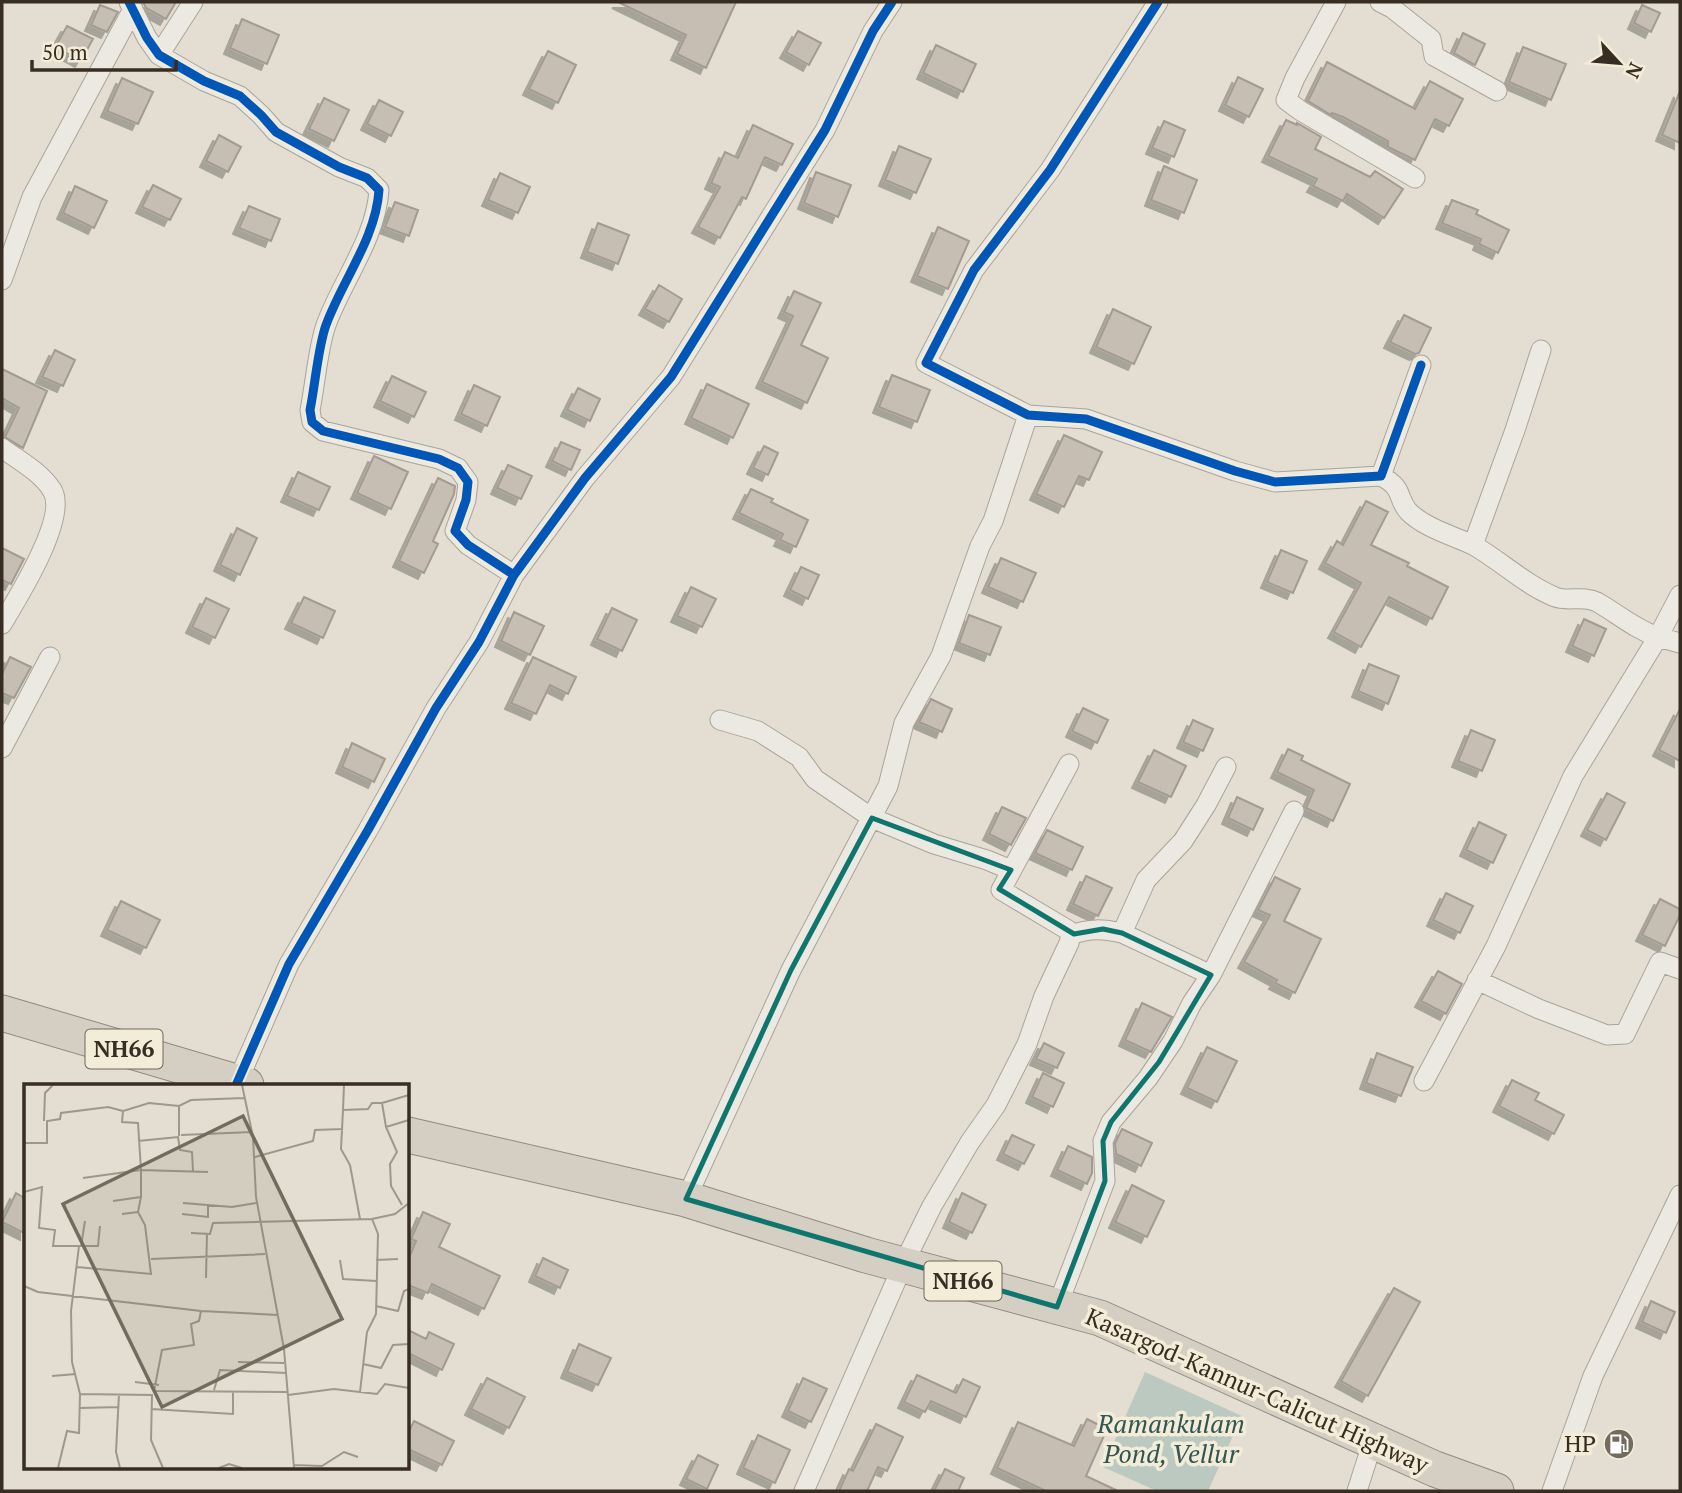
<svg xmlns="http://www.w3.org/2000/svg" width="1682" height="1493" viewBox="0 0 1682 1493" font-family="'PT Serif',serif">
	<defs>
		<filter id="shadow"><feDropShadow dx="-6" dy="6" stdDeviation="0" flood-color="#0004"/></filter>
	</defs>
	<rect width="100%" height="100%" fill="#e3ded1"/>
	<path fill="#bbc9c1" d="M 1145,1372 L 1242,1416 L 1208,1491 L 1157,1491 L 1103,1467 Z"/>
	<path fill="#c6beb2" stroke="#a39b91" stroke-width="2" filter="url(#shadow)" d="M 143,2 L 176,2 L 166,19 L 146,8 Z
		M 618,2 L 736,2 L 706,68 L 677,54 L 686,35 Z
		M 100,5 L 118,12 L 107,32 L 91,25 Z
		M 1642,5 L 1660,13 L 1651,32 L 1634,23 Z
		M 242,19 L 279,35 L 267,64 L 230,48 Z
		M 67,26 L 93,39 L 81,61 L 55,47 Z
		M 798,31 L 821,43 L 809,65 L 786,52 Z
		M 1463,33 L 1485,44 L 1475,65 L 1454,53 Z
		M 936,45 L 976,64 L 963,92 L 923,73 Z
		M 1523,47 L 1566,64 L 1551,100 L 1509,82 Z
		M 548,51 L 576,65 L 558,103 L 529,89 Z
		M 1327,62 L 1415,109 L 1430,81 L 1463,99 L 1449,126 L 1435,119 L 1415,160 L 1388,147 L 1388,141 L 1343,117 L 1332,113 L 1331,115 L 1308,101 Z
		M 1238,77 L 1263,89 L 1249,117 L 1225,105 Z
		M 122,78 L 153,92 L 138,124 L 107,111 Z
		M 1680,91 L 1680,143 L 1662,135 Z
		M 324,98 L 349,110 L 334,141 L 309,129 Z
		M 379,100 L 403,112 L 391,136 L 367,124 Z
		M 1286,120 L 1297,125 L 1297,123 L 1321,137 L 1315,149 L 1370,177 L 1375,171 L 1403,189 L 1384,218 L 1347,194 L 1343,201 L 1313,186 L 1317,179 L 1268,156 Z
		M 1164,121 L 1185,130 L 1174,157 L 1152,148 Z
		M 753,125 L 793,144 L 782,165 L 765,157 L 746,199 L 742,197 L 720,238 L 698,227 L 720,187 L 711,183 L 725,152 L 738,158 Z
		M 219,135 L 241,147 L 228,172 L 206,161 Z
		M 899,146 L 931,159 L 916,193 L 885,180 Z
		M 1164,166 L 1197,180 L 1184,213 L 1151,200 Z
		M 816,172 L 851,185 L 838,217 L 804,203 Z
		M 500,173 L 530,187 L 518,213 L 488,200 Z
		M 153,185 L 181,199 L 170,220 L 142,207 Z
		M 75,186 L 107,201 L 94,228 L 63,213 Z
		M 1452,200 L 1478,210 L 1476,214 L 1509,230 L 1498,253 L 1479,244 L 1481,239 L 1442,223 Z
		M 395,202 L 418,210 L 409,236 L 385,227 Z
		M 249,206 L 280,219 L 271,241 L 239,228 Z
		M 598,223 L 629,235 L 618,264 L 587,252 Z
		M 938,227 L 969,241 L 948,289 L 917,276 Z
		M 659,285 L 682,299 L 669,322 L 645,309 Z
		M 794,291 L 821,303 L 801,345 L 828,358 L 807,403 L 762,382 L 793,316 L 784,312 Z
		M 1113,309 L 1151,327 L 1134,364 L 1096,347 Z
		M 1404,315 L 1431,328 L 1419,353 L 1415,354 L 1390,342 Z
		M 55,350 L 75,360 L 63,386 L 42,377 Z
		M 2,369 L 47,391 L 23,448 L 5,437 L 19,408 L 2,398 Z
		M 892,375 L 930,390 L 917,422 L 879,407 Z
		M 392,376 L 426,392 L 414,417 L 380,401 Z
		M 707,384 L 749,404 L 733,438 L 691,418 Z
		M 474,385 L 500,397 L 487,426 L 461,414 Z
		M 578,388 L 600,399 L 590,421 L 567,410 Z
		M 1064,435 L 1102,452 L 1089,480 L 1079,476 L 1064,507 L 1036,494 Z
		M 561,442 L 580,450 L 571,470 L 552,461 Z
		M 764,446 L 778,453 L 768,475 L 753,468 Z
		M 374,456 L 408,472 L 391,509 L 357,493 Z
		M 508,465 L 532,476 L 521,499 L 497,488 Z
		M 298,472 L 330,487 L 319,510 L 287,496 Z
		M 438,478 L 455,486 L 454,494 L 433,541 L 438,544 L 424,573 L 399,561 Z
		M 751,489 L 773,499 L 771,502 L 808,520 L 796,547 L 780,540 L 783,534 L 739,513 Z
		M 1366,501 L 1388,512 L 1371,545 L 1409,563 L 1407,566 L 1448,587 L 1432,619 L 1389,597 L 1361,647 L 1334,632 L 1361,583 L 1325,563 L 1337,541 L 1343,545 Z
		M 237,528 L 257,538 L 240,575 L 220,565 Z
		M 2,548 L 24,559 L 11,584 L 2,580 Z
		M 1281,550 L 1307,561 L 1293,593 L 1267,582 Z
		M 1001,558 L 1036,573 L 1023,602 L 988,587 Z
		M 801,567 L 819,575 L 808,599 L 790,590 Z
		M 691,587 L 716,599 L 702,627 L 677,616 Z
		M 304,597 L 335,611 L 323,638 L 291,623 Z
		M 206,598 L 229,609 L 215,638 L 192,627 Z
		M 612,608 L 637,620 L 622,651 L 597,639 Z
		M 514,612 L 544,626 L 530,655 L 501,641 Z
		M 969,615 L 1001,627 L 990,655 L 959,643 Z
		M 1584,619 L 1606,629 L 1594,656 L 1572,646 Z
		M 10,657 L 31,667 L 14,698 L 2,693 L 2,674 Z
		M 533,657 L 576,677 L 568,694 L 550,685 L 536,714 L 511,703 Z
		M 1369,664 L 1399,676 L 1388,704 L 1358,691 Z
		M 931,699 L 952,709 L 942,732 L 919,722 Z
		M 1083,708 L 1108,720 L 1097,743 L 1072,731 Z
		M 1680,709 L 1680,761 L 1659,750 Z
		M 1193,720 L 1213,729 L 1203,751 L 1183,742 Z
		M 1471,730 L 1495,740 L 1482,771 L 1458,761 Z
		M 352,743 L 385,759 L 374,782 L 342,767 Z
		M 1288,749 L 1303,756 L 1301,760 L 1350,784 L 1333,821 L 1306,808 L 1314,790 L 1277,772 Z
		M 1154,750 L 1186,766 L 1171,797 L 1138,782 Z
		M 1607,793 L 1625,803 L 1606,840 L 1587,830 Z
		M 1237,797 L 1263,809 L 1253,830 L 1228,818 Z
		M 1002,807 L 1026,818 L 1011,845 L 989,834 Z
		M 1479,822 L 1506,835 L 1493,863 L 1466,850 Z
		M 1047,830 L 1083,847 L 1072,870 L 1035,853 Z
		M 1086,876 L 1112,888 L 1098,916 L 1073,904 Z
		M 1275,877 L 1300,889 L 1284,921 L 1321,939 L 1295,993 L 1275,983 L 1277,980 L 1244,962 L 1270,915 L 1258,910 Z
		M 1446,893 L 1473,906 L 1460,933 L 1433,920 Z
		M 1660,899 L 1680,909 L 1680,915 L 1665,946 L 1642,935 Z
		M 121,901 L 160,920 L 146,948 L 107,930 Z
		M 1438,971 L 1462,984 L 1446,1014 L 1421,1001 Z
		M 1142,1003 L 1172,1017 L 1151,1052 L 1125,1040 Z
		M 1044,1043 L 1064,1053 L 1057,1068 L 1036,1059 Z
		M 1207,1047 L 1237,1061 L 1217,1102 L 1187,1088 Z
		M 1377,1053 L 1413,1067 L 1401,1096 L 1366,1083 Z
		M 1043,1073 L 1064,1083 L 1053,1107 L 1032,1097 Z
		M 1512,1080 L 1539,1093 L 1535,1100 L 1564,1115 L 1554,1134 L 1499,1106 Z
		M 1122,1129 L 1152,1143 L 1141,1166 L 1116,1154 L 1115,1143 Z
		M 1012,1135 L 1034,1145 L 1024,1164 L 1003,1154 Z
		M 1068,1146 L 1092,1157 L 1092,1173 L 1087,1184 L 1057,1170 Z
		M 1132,1185 L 1164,1201 L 1147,1237 L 1115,1222 Z
		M 16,1193 L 26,1199 L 26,1234 L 2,1222 Z
		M 962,1193 L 986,1205 L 972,1233 L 949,1222 Z
		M 423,1212 L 450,1224 L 439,1247 L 500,1276 L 484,1309 L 432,1284 L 428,1293 L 408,1285 L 408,1260 L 416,1241 L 411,1239 Z
		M 543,1258 L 568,1270 L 560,1288 L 535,1276 Z
		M 1394,1288 L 1420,1302 L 1368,1396 L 1341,1381 Z
		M 1651,1301 L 1675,1312 L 1666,1333 L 1642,1322 Z
		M 408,1330 L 426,1339 L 429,1332 L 454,1344 L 442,1370 L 408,1353 Z
		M 579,1344 L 611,1358 L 598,1385 L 567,1372 Z
		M 917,1375 L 956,1393 L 963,1379 L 980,1387 L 966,1417 L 931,1401 L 925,1412 L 904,1402 Z
		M 487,1378 L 525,1397 L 509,1428 L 471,1409 Z
		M 803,1378 L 827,1389 L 811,1422 L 788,1411 Z
		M 1087,1419 L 1107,1429 L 1086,1476 L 1118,1491 L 1046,1491 L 997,1468 L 1018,1422 L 1074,1446 Z
		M 414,1421 L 454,1441 L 442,1465 L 408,1449 L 408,1433 Z
		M 876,1424 L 903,1437 L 887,1471 L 878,1467 L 867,1491 L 839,1491 L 849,1469 L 853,1471 Z
		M 758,1435 L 790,1450 L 775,1483 L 743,1468 Z
		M 698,1455 L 718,1465 L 707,1489 L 686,1479 Z
		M 945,1469 L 964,1478 L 958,1491 L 934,1491 Z"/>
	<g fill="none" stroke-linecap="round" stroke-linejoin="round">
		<g stroke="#a9a499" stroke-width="21">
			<path id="street" d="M 129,2 L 147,38 L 159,55 L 204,81 L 240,96 L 261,115 L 276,132 L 339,167 L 367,178 L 379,190 C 376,238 342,281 326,325 C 318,347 315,386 310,410 L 312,422 L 323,431 L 439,459 L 458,468 L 468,482 L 466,500 L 455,531 L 468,545 L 514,575
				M 1158,2 L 1050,170 L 974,270 L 926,363 L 1028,415 L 1086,419 L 1235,471 L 1275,482 L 1381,476 L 1421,365
				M 1336,2 L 1295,78 L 1286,100 L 1301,111 L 1415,178
				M 1380,2 L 1392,8 L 1431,39 L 1434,56 L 1497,91
				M 159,55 L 193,2
				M 2,280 L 32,197 L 133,9
				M 2,448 C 18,460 41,472 52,490 C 69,516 17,599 2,624
				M 1381,476 C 1405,489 1396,497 1408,511 C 1423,527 1453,536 1473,545 L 1515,430 L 1541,350
				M 1473,545 C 1501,561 1524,584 1555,597 C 1568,602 1583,595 1597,602 C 1618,614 1635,629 1658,637 L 1680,595
				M 720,720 L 758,731 L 799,757 L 815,779 L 872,818 L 934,844 L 987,860 L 1011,870
				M 2,748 L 50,657
				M 1071,935 C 1090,928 1103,929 1122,933
				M 1211,975 L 1122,933 L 1146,880 L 1183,841 L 1206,805 L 1226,767
				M 1477,980 L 1539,1009 L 1607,1035 L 1625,1034 L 1660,962 L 1680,969
				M 1424,1081 L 1496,946 L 1573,776 L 1658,637 L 1680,643
				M 237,1083 L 289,964 L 368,830 L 436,708 L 479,642 L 514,575 L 585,478 L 671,377 L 825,130 L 873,31 L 892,2
				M 686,1199 L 791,970 L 888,786 L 904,723 L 941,656 L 980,546 L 993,521 L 1028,415
				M 1057,1307 L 1105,1181 L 1103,1141 L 1111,1122 L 1148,1078 L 1173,1041 L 1192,1003 L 1211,975 L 1294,811
				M 804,1491 L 903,1265 L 932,1206 L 970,1142 L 996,1105 L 1027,1044 L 1044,996 L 1069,943 L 1071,935 L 1068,930 L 1001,890 L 1069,764
				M 1357,1491 L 1373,1441
				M 1552,1491 L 1593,1376 L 1680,1195"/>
		</g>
		<g stroke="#8f8980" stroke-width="37">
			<path id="highway" d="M 2,1013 L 246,1085
				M 408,1135 L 686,1199 L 866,1255 L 1100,1318 L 1435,1469 L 1496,1491"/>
		</g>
		<use href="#street" stroke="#ece9e2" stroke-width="19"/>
		<use href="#highway" stroke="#d5cfc3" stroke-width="35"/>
		<g stroke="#f3ecd9" stroke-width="13">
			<path id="cycleway" d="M 129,2 L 147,38 L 159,55 L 204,81 L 240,96 L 261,115 L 276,132 L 339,167 L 367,178 L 379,190 C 376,238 342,281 326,325 C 318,347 315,386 310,410 L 312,422 L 323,431 L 439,459 L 458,468 L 468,482 L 466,500 L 455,531 L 468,545 L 514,575
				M 1158,2 L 1050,170 L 974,270 L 926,363 L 1028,415 L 1086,419 L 1235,471 L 1275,482 L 1381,476 L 1421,365
				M 237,1083 L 289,964 L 368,830 L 436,708 L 479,642 L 514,575 L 585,478 L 671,377 L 825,130 L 873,31 L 892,2"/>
		</g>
		<use href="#cycleway" stroke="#0057b8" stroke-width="9"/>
	</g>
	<path fill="none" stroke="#0f766e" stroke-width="5" stroke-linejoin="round" d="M 872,818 L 1011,870 L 999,889 L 1074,934 L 1103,929 L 1122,933 L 1211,975 L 1159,1062 L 1111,1122 L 1103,1141 L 1105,1181 L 1057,1307 L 686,1199 L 791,970 Z"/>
	<defs>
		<g id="fuel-disc" transform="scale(1.575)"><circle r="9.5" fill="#746b5f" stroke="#f3ecd9"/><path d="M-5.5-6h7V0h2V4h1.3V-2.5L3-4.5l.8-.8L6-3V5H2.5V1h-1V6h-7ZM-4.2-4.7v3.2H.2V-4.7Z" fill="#fff"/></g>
	</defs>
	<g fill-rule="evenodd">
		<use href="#fuel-disc" x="1619" y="1444"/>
	</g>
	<g text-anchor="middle" stroke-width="7" stroke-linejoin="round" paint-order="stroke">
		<g fill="#f3ecd9" stroke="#706659" stroke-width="2">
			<rect x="85.5" y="1029.5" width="77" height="39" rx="5"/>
			<rect x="924.5" y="1261.5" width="77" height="39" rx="5"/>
		</g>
		<g font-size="23" font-weight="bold" fill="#382d22">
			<text x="124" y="1057">NH66</text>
			<text x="963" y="1289">NH66</text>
		</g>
		<g font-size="24" fill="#382d22" stroke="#f3ecd9">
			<text transform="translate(1257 1391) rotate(24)" y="8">Kasargod-Kannur-Calicut Highway</text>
		</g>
		<g font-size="24" fill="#382d22" stroke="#f3ecd9" text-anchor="end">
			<text x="1596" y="1452">HP</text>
		</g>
		<g font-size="26" font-style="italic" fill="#335654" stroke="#f3ecd9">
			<text x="1171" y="1433">Ramankulam<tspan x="1171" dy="30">Pond, Vellur</tspan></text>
		</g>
	</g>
	<g transform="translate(24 1084)">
		<rect width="385" height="385" fill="#e3ded1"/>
		<path fill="none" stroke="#9f978b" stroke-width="2" d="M 218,1 L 229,53 L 232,113 L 260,265 L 270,384M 320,1 L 319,26 L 344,25 L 348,19 L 358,19 L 362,43 L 385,36M 358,19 L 385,11M 155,22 L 155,52M 319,26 L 317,65 L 326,81 L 336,135M 20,37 L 21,9 L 29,1M 362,43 L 373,68 L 366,80 L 367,102 L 378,121M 157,51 L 228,48M 114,57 L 154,53 L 156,66 L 168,68 L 169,87M 0,59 L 23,59 L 23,37 L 36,35 L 37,29 L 84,23 L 99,27M 231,73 L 289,57 L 291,46 L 319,45M 184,88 L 117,86 L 114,39 L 98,38 L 99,27 L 125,19 L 155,22 L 167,16 L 220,14M 59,94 L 117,86 L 117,113M 0,108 L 18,103 L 15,144 L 31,146 L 29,162 L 55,162M 89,117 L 117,113 L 114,128M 159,119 L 208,123 L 232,119M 158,130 L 184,133 L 184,120M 76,142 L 74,162 L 55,162 L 47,227 L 48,278 L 56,310 L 128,311 L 127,356 L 139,384M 167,149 L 186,150 L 189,139 L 348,135 L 371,130 L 385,119M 57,162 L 61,137M 127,175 L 241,170M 316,176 L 319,195 L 352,197M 352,176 L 374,175M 53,183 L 127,190 L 121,141 L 114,128 L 98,130M 182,194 L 183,150M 0,202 L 14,208 L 177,227 L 254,231M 352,222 L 374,227 L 380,207 L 385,205M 214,278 L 260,279M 339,280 L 357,284 L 369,261 L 385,260M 28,292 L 52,290M 111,298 L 135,301M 190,306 L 196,286 L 262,289M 130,307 L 138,266 L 170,261 L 167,240 L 175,237 L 177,227M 131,307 L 263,308M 336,308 L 343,248 L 352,230 L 354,150 L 348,135M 95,310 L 92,368 L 96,384M 264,311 L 310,305 L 353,310 L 361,300 L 385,304M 56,324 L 95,323M 127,325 L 209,330 L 209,307M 270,381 L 298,382 L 320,368 L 334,373M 34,384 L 43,347 L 55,349 L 56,310M 195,384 L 205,380 L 218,384"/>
		<path fill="#746b5f" fill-opacity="0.15" stroke="#746b5f" stroke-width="3.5" d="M 219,32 L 318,235 L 138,323 L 39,120 Z"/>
		<rect width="385" height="385" fill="none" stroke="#382d22" stroke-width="3.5"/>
	</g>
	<rect width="1682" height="1493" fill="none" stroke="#382d22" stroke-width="7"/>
	<g transform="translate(1619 63) rotate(116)" stroke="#f3ecd9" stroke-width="5" paint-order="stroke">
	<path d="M0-5L12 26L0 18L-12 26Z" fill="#382d22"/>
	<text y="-10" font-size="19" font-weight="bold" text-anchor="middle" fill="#382d22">N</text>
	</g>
	<path d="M32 60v10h144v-10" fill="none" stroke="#382d22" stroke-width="3.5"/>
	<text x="42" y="60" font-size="21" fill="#382d22" stroke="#f3ecd9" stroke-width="5" paint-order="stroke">50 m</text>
</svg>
